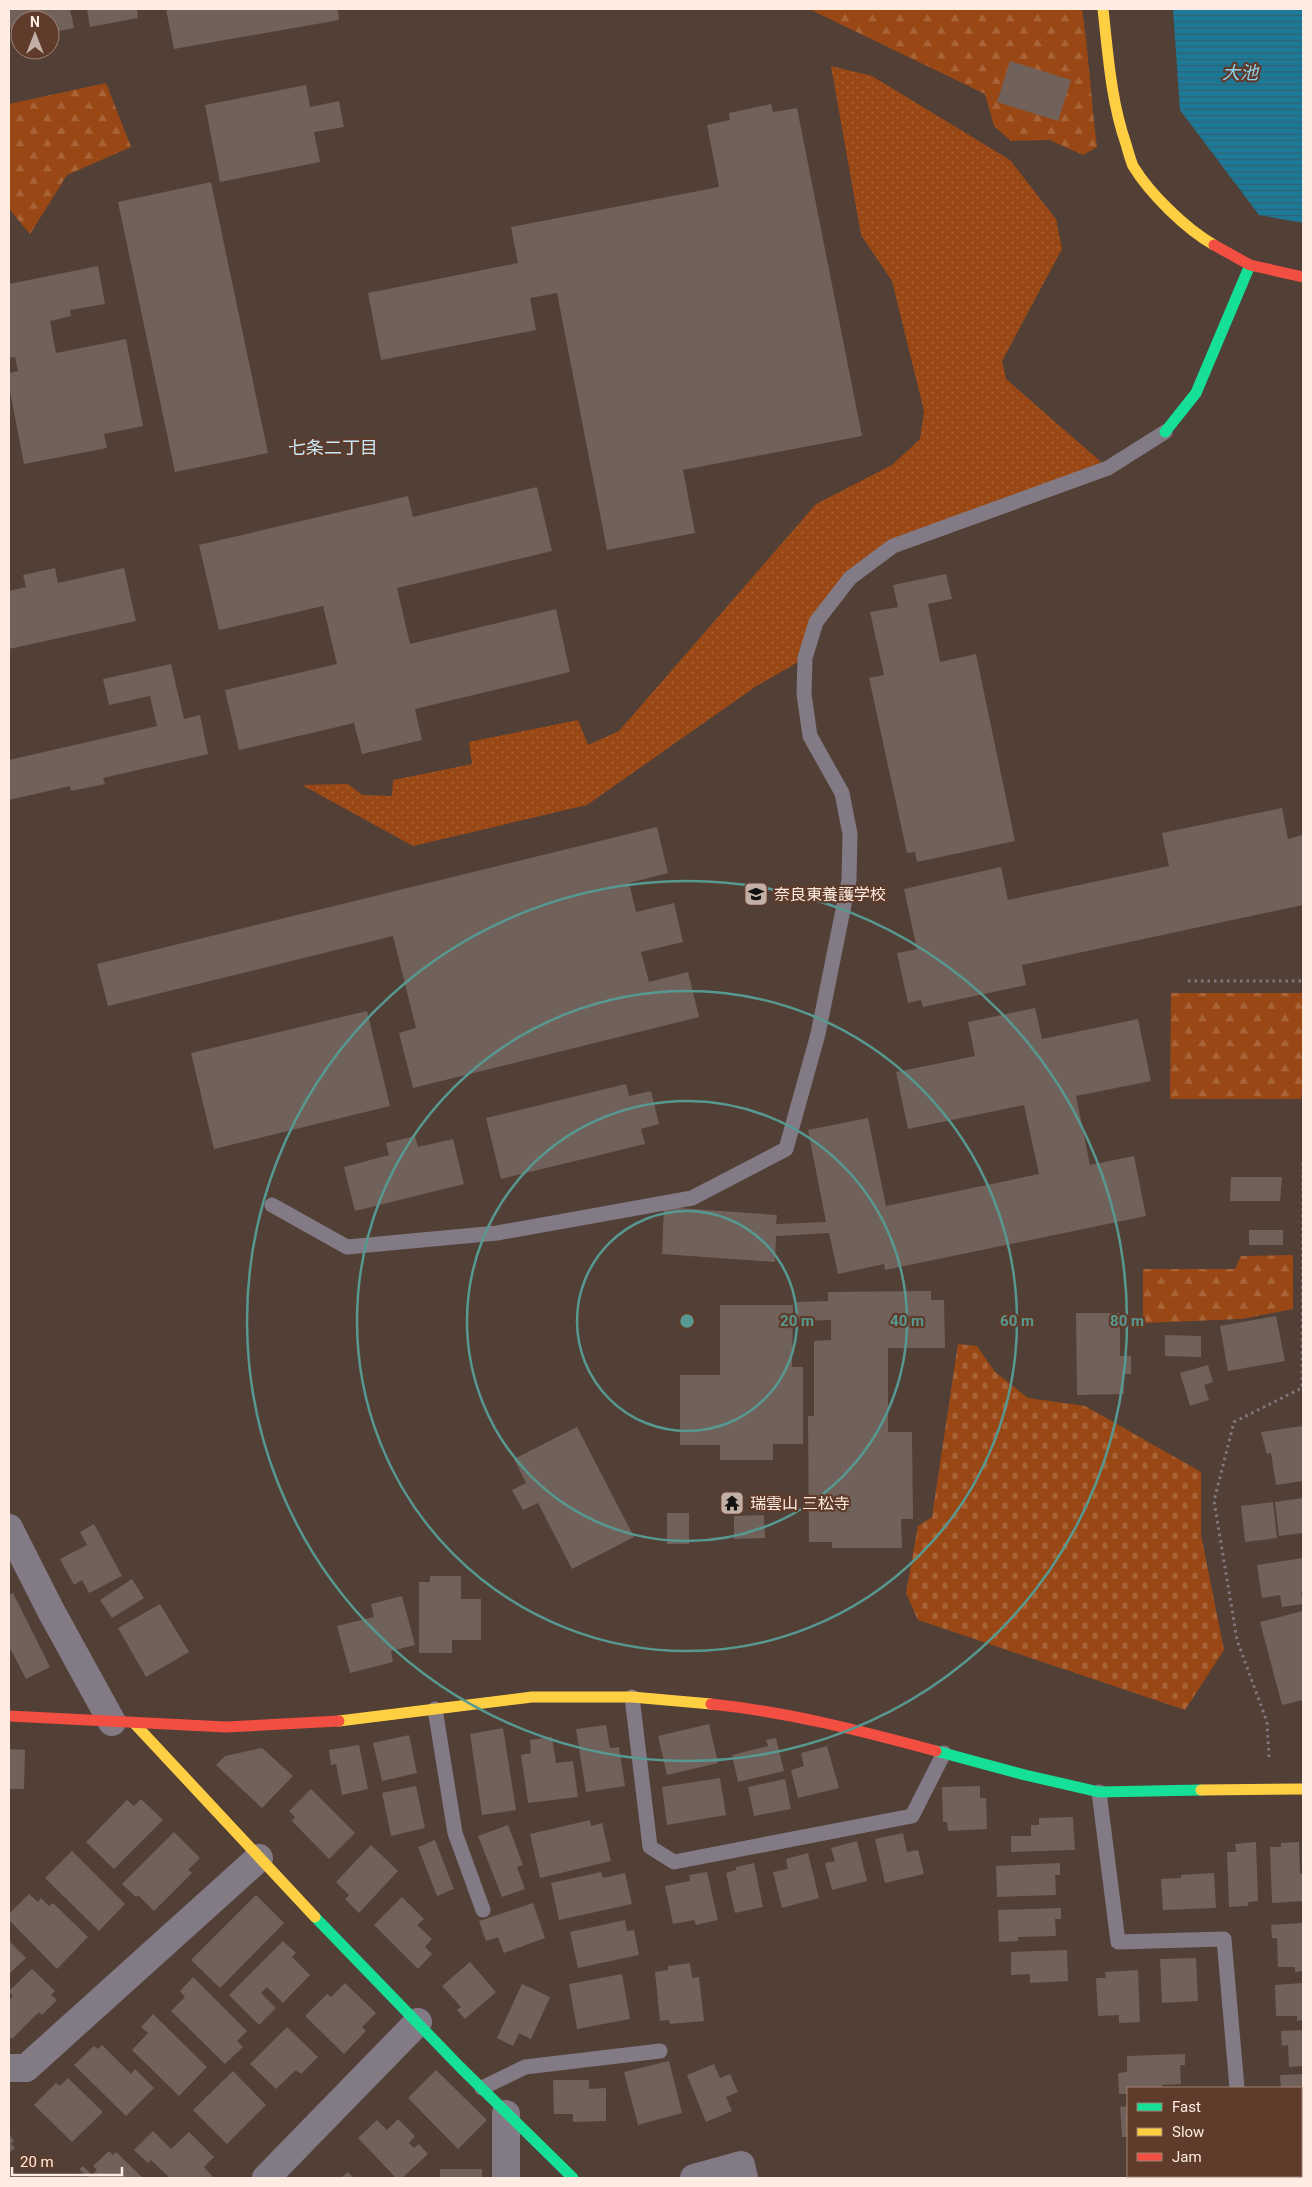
<svg xmlns="http://www.w3.org/2000/svg" width="1312" height="2187" viewBox="0 0 1312 2187" font-family="Roboto,'Noto Sans JP',sans-serif">
	<defs>
		<pattern id="grass-dots" width="8" height="8" patternUnits="userSpaceOnUse" patternTransform="scale(1.25)"><rect width="8" height="8" fill="#994815"/><path d="M2 2h.1M6 6h.1" fill="none" stroke="#a86337" stroke-width="1.8" stroke-linecap="round"/></pattern>
		<pattern id="forest-firs" width="22" height="20" patternUnits="userSpaceOnUse" patternTransform="scale(1.25)"><rect width="22" height="20" fill="#994815"/><path d="M5 1l3.5 6h-7zM16 11l3.5 6h-7z" fill="#a86337"/></pattern>
		<pattern id="cemetery-stones" width="16" height="16" patternUnits="userSpaceOnUse" patternTransform="scale(1.25)"><rect width="16" height="16" fill="#994815"/><path d="M2 7V4a2 2 0 0 1 4 0v3zM10 15v-3a2 2 0 0 1 4 0v3z" fill="#a86337"/></pattern>
		<pattern id="water-rules" width="6" height="5" patternUnits="userSpaceOnUse" patternTransform="scale(1.25)"><rect width="6" height="5" fill="#1c7997"/><path d="M0 2.5h6" fill="none" stroke="#326272"/></pattern>
	</defs>
	<rect width="100%" height="100%" fill="#523f36"/>
	<path fill="url(#grass-dots)" d="M 831,66 L 872,76 L 1010,160 L 1056,219 L 1062,249 L 1002,361 L 1006,379 L 1108,468 L 893,547 L 850,578 L 816,622 L 805,658 L 755,687 L 587,805 L 413,846 L 302,785 L 348,784 L 362,795 L 392,796 L 393,780 L 472,764 L 469,742 L 578,720 L 588,745 L 619,731 L 816,504 L 892,465 L 920,439 L 924,411 L 892,281 L 861,235 Z"/>
	<path fill="url(#forest-firs)" d="M 809,9 L 1082,9 C 1089,55 1091,101 1097,147 L 1083,155 L 1050,140 L 1011,141 L 994,126 L 985,94 Z
		M 106,83 L 131,147 L 67,175 L 30,234 L 9,209 L 9,104 Z
		M 1171,993 L 1303,993 L 1303,1085 L 1301,1099 L 1170,1099 Z
		M 1293,1255 L 1293,1309 L 1241,1319 L 1143,1323 L 1143,1269 L 1235,1269 L 1241,1256 Z"/>
	<path fill="url(#cemetery-stones)" d="M 958,1344 L 977,1346 L 995,1372 L 1028,1398 L 1085,1406 L 1201,1472 L 1201,1535 L 1224,1650 L 1185,1710 L 918,1620 L 906,1593 L 918,1526 L 932,1517 Z"/>
	<path fill="url(#water-rules)" d="M 1173,9 L 1303,9 L 1303,223 L 1259,215 L 1180,110 Z"/>
	<path fill="#71615b" d="M 9,9 L 70,9 L 74,28 L 50,33 L 50,20 L 20,20 L 20,26 L 9,29 Z
		M 87,9 L 137,9 L 138,18 L 90,27 Z
		M 166,9 L 338,9 L 339,20 L 174,49 Z
		M 1010,61 L 1071,80 L 1058,121 L 997,102 Z
		M 306,85 L 310,107 L 339,101 L 344,127 L 314,132 L 320,162 L 220,182 L 205,105 Z
		M 771,104 L 773,112 L 797,108 L 862,436 L 683,470 L 695,533 L 607,550 L 557,293 L 530,298 L 536,330 L 381,360 L 368,293 L 518,263 L 511,227 L 719,187 L 707,125 L 730,120 L 729,113 Z
		M 211,182 L 268,453 L 175,472 L 118,202 Z
		M 98,266 L 105,304 L 70,310 L 71,316 L 50,321 L 56,353 L 126,339 L 143,426 L 104,434 L 107,448 L 24,464 L 9,386 L 9,373 L 18,371 L 15,357 L 9,358 L 9,284 Z
		M 537,487 L 552,551 L 397,588 L 410,644 L 556,609 L 570,672 L 415,709 L 422,740 L 362,754 L 354,723 L 239,750 L 225,690 L 337,664 L 323,606 L 219,630 L 199,545 L 408,496 L 413,517 Z
		M 55,568 L 58,583 L 124,568 L 136,621 L 9,649 L 9,591 L 26,587 L 23,575 Z
		M 946,574 L 952,599 L 928,604 L 940,662 L 976,654 L 1015,841 L 917,862 L 915,852 L 907,853 L 869,678 L 884,675 L 870,612 L 898,607 L 893,585 Z
		M 171,664 L 184,719 L 200,715 L 208,754 L 103,778 L 105,784 L 71,791 L 70,786 L 9,800 L 9,760 L 157,726 L 150,696 L 109,705 L 103,679 Z
		M 1282,808 L 1288,839 L 1303,835 L 1303,905 L 1022,965 L 1026,985 L 923,1007 L 921,1000 L 908,1003 L 897,953 L 917,949 L 904,889 L 1001,867 L 1008,900 L 1169,866 L 1162,833 Z
		M 657,827 L 668,873 L 629,883 L 636,912 L 674,903 L 683,942 L 641,952 L 649,982 L 688,972 L 699,1017 L 413,1088 L 399,1033 L 416,1028 L 393,936 L 108,1006 L 97,964 Z
		M 1035,1008 L 1042,1039 L 1138,1019 L 1151,1081 L 1076,1096 L 1090,1165 L 1134,1156 L 1146,1216 L 885,1270 L 884,1264 L 838,1274 L 829,1233 L 776,1236 L 775,1262 L 662,1254 L 664,1207 L 777,1215 L 776,1224 L 826,1222 L 808,1130 L 868,1118 L 886,1206 L 1039,1174 L 1024,1105 L 908,1129 L 896,1072 L 975,1056 L 968,1022 Z
		M 367,1011 L 390,1106 L 214,1149 L 191,1053 Z
		M 626,1084 L 629,1096 L 651,1091 L 659,1124 L 641,1129 L 645,1144 L 501,1179 L 486,1118 Z
		M 415,1136 L 418,1147 L 453,1139 L 464,1184 L 355,1211 L 344,1167 L 389,1155 L 386,1143 Z
		M 1231,1177 L 1282,1177 L 1280,1201 L 1230,1201 Z
		M 1249,1230 L 1283,1230 L 1283,1245 L 1249,1245 Z
		M 931,1291 L 931,1300 L 944,1300 L 945,1348 L 888,1348 L 888,1432 L 912,1432 L 913,1519 L 901,1519 L 902,1548 L 832,1548 L 832,1542 L 809,1542 L 808,1416 L 814,1416 L 814,1341 L 831,1340 L 831,1320 L 797,1321 L 797,1302 L 828,1301 L 828,1292 Z
		M 720,1305 L 793,1305 L 792,1367 L 803,1367 L 803,1444 L 773,1444 L 773,1460 L 720,1460 L 720,1445 L 680,1445 L 680,1375 L 720,1375 Z
		M 1076,1313 L 1120,1313 L 1120,1356 L 1131,1356 L 1131,1374 L 1123,1374 L 1124,1394 L 1077,1395 Z
		M 1276,1316 L 1285,1361 L 1228,1371 L 1220,1326 Z
		M 1165,1335 L 1201,1336 L 1201,1357 L 1165,1356 Z
		M 1208,1365 L 1213,1382 L 1204,1385 L 1209,1400 L 1190,1406 L 1180,1373 Z
		M 1302,1426 L 1303,1481 L 1276,1485 L 1271,1453 L 1267,1454 L 1261,1432 Z
		M 577,1427 L 634,1537 L 572,1569 L 538,1503 L 523,1510 L 512,1490 L 526,1483 L 514,1459 Z
		M 1303,1498 L 1303,1533 L 1279,1536 L 1275,1502 Z
		M 1273,1502 L 1277,1538 L 1245,1542 L 1241,1506 Z
		M 667,1513 L 689,1513 L 689,1544 L 667,1544 Z
		M 764,1515 L 765,1538 L 734,1539 L 734,1516 Z
		M 94,1524 L 122,1576 L 89,1593 L 82,1580 L 74,1585 L 60,1559 L 87,1545 L 80,1532 Z
		M 1303,1558 L 1303,1592 L 1301,1593 L 1303,1604 L 1282,1607 L 1280,1595 L 1262,1598 L 1257,1565 Z
		M 430,1576 L 461,1576 L 461,1599 L 481,1599 L 481,1640 L 452,1640 L 452,1653 L 419,1653 L 419,1582 L 430,1582 Z
		M 132,1579 L 144,1598 L 112,1618 L 100,1600 Z
		M 13,1593 L 50,1667 L 26,1679 L 11,1650 L 9,1651 L 9,1595 Z
		M 402,1596 L 415,1645 L 391,1651 L 393,1662 L 350,1673 L 337,1626 L 374,1617 L 371,1604 Z
		M 160,1604 L 189,1652 L 146,1677 L 118,1628 Z
		M 1302,1611 L 1303,1700 L 1282,1705 L 1260,1622 Z
		M 709,1724 L 718,1763 L 667,1775 L 658,1736 Z
		M 606,1725 L 610,1748 L 619,1747 L 625,1786 L 586,1792 L 576,1729 Z
		M 503,1728 L 516,1810 L 482,1815 L 470,1734 Z
		M 409,1735 L 417,1773 L 382,1781 L 373,1743 Z
		M 552,1737 L 556,1763 L 573,1761 L 578,1797 L 528,1803 L 521,1755 L 531,1753 L 530,1740 Z
		M 776,1738 L 784,1771 L 738,1782 L 732,1755 L 768,1746 L 766,1740 Z
		M 359,1745 L 368,1789 L 342,1795 L 336,1764 L 331,1765 L 329,1750 Z
		M 827,1746 L 839,1788 L 798,1798 L 791,1770 L 804,1766 L 801,1753 Z
		M 262,1748 L 293,1776 L 262,1808 L 216,1765 L 225,1756 Z
		M 9,1749 L 25,1750 L 24,1789 L 9,1789 Z
		M 720,1778 L 726,1815 L 667,1825 L 662,1787 Z
		M 785,1779 L 791,1809 L 754,1816 L 748,1787 Z
		M 416,1786 L 425,1828 L 391,1836 L 382,1793 Z
		M 980,1786 L 980,1798 L 986,1798 L 987,1829 L 948,1831 L 947,1822 L 943,1822 L 942,1787 Z
		M 311,1789 L 355,1833 L 329,1859 L 292,1821 L 295,1817 L 289,1811 Z
		M 141,1799 L 163,1820 L 114,1869 L 86,1842 L 127,1800 L 134,1806 Z
		M 1073,1817 L 1075,1850 L 1011,1852 L 1011,1836 L 1031,1836 L 1031,1825 L 1039,1825 L 1039,1818 Z
		M 590,1820 L 591,1826 L 602,1823 L 611,1861 L 540,1878 L 530,1834 Z
		M 508,1825 L 523,1865 L 517,1867 L 525,1889 L 502,1897 L 478,1836 Z
		M 174,1832 L 200,1858 L 188,1870 L 192,1873 L 154,1911 L 138,1895 L 136,1897 L 122,1884 Z
		M 903,1833 L 907,1852 L 918,1850 L 924,1874 L 885,1883 L 875,1839 Z
		M 435,1840 L 454,1889 L 437,1896 L 418,1847 Z
		M 857,1841 L 867,1881 L 832,1890 L 825,1863 L 835,1861 L 831,1848 Z
		M 1256,1842 L 1258,1901 L 1248,1902 L 1248,1906 L 1229,1907 L 1227,1852 L 1236,1852 L 1235,1844 Z
		M 1299,1842 L 1300,1874 L 1303,1874 L 1303,1901 L 1272,1903 L 1270,1847 L 1281,1847 L 1281,1843 Z
		M 371,1845 L 398,1871 L 359,1913 L 345,1899 L 349,1895 L 336,1882 Z
		M 72,1851 L 125,1904 L 99,1931 L 45,1878 Z
		M 808,1853 L 819,1898 L 782,1908 L 773,1872 L 788,1869 L 786,1859 Z
		M 754,1863 L 763,1907 L 735,1913 L 726,1873 L 736,1870 L 736,1867 Z
		M 1060,1863 L 1060,1875 L 1055,1875 L 1056,1895 L 997,1897 L 996,1866 Z
		M 601,1872 L 603,1878 L 625,1873 L 632,1904 L 559,1920 L 551,1883 Z
		M 707,1872 L 718,1920 L 696,1925 L 694,1920 L 673,1924 L 665,1886 L 690,1881 L 689,1875 Z
		M 1214,1873 L 1216,1908 L 1163,1910 L 1161,1879 L 1181,1878 L 1181,1875 Z
		M 29,1894 L 38,1902 L 41,1898 L 49,1906 L 53,1903 L 88,1937 L 57,1969 L 9,1920 L 9,1914 Z
		M 256,1895 L 284,1923 L 220,1988 L 191,1960 Z
		M 402,1897 L 424,1919 L 417,1925 L 432,1939 L 425,1947 L 432,1954 L 418,1969 L 374,1925 Z
		M 533,1903 L 545,1938 L 504,1953 L 498,1937 L 486,1941 L 479,1921 Z
		M 1061,1908 L 1061,1919 L 1055,1919 L 1056,1936 L 1018,1937 L 1018,1941 L 999,1942 L 998,1910 Z
		M 625,1920 L 627,1931 L 634,1930 L 639,1955 L 578,1968 L 570,1932 Z
		M 1303,1923 L 1303,1971 L 1295,1972 L 1295,1967 L 1278,1967 L 1277,1938 L 1272,1938 L 1271,1925 Z
		M 9,1941 L 26,1958 L 9,1974 Z
		M 283,1941 L 296,1953 L 292,1957 L 310,1975 L 283,2003 L 267,1987 L 261,1993 L 276,2008 L 259,2025 L 229,1995 Z
		M 1067,1950 L 1068,1981 L 1030,1983 L 1030,1974 L 1011,1975 L 1011,1952 Z
		M 1196,1958 L 1198,2001 L 1162,2003 L 1160,1959 Z
		M 470,1962 L 496,1992 L 465,2019 L 457,2010 L 461,2007 L 442,1986 Z
		M 690,1963 L 692,1978 L 699,1977 L 704,2021 L 670,2024 L 669,2020 L 660,2021 L 655,1972 L 668,1970 L 668,1966 Z
		M 32,1969 L 55,1991 L 51,1995 L 57,2000 L 42,2015 L 39,2012 L 12,2039 L 9,2036 L 9,2000 L 13,1996 L 9,1991 Z
		M 1138,1970 L 1140,2022 L 1119,2023 L 1119,2015 L 1098,2016 L 1096,1978 L 1106,1978 L 1105,1972 Z
		M 622,1974 L 630,2019 L 577,2029 L 569,1984 Z
		M 193,1977 L 247,2031 L 237,2041 L 243,2047 L 225,2064 L 171,2011 L 185,1997 L 180,1991 Z
		M 345,1983 L 376,2013 L 362,2027 L 366,2031 L 344,2054 L 305,2016 L 327,1994 L 331,1997 Z
		M 1303,1983 L 1303,2020 L 1297,2021 L 1297,2016 L 1276,2016 L 1275,1985 Z
		M 522,1984 L 550,1997 L 531,2039 L 519,2033 L 513,2046 L 497,2038 Z
		M 153,2014 L 207,2067 L 179,2096 L 132,2050 L 148,2033 L 141,2027 Z
		M 287,2027 L 318,2057 L 301,2074 L 296,2070 L 276,2089 L 250,2064 Z
		M 1303,2030 L 1303,2066 L 1289,2067 L 1288,2045 L 1282,2046 L 1281,2031 Z
		M 102,2045 L 131,2074 L 135,2069 L 154,2088 L 126,2116 L 74,2065 L 94,2046 L 98,2049 Z
		M 1185,2054 L 1185,2065 L 1180,2065 L 1181,2084 L 1162,2085 L 1162,2088 L 1128,2088 L 1128,2094 L 1119,2094 L 1118,2073 L 1127,2072 L 1127,2056 Z
		M 669,2061 L 682,2113 L 638,2125 L 624,2072 Z
		M 714,2064 L 720,2078 L 730,2074 L 738,2092 L 726,2097 L 732,2111 L 706,2122 L 687,2075 Z
		M 436,2070 L 487,2120 L 458,2149 L 408,2098 Z
		M 233,2071 L 266,2105 L 227,2144 L 193,2110 Z
		M 1303,2074 L 1303,2110 L 1301,2110 L 1301,2088 L 1281,2088 L 1280,2075 Z
		M 68,2078 L 103,2112 L 72,2142 L 34,2105 L 56,2083 L 60,2086 Z
		M 553,2080 L 589,2080 L 589,2089 L 606,2088 L 606,2121 L 573,2122 L 573,2114 L 554,2114 Z
		M 1128,2106 L 1128,2137 L 1122,2137 L 1120,2107 Z
		M 398,2119 L 415,2136 L 409,2143 L 414,2148 L 419,2144 L 428,2154 L 402,2178 L 396,2178 L 358,2138 L 377,2120 L 387,2130 Z
		M 153,2131 L 171,2149 L 189,2132 L 214,2157 L 204,2167 L 213,2177 L 170,2178 L 151,2160 L 148,2163 L 134,2150 Z
		M 9,2134 L 14,2141 L 11,2144 L 15,2148 L 9,2153 Z
		M 109,2151 L 113,2155 L 116,2152 L 143,2178 L 89,2178 L 79,2169 L 83,2166 L 92,2175 L 97,2170 L 93,2166 Z
		M 440,2169 L 482,2169 L 482,2178 L 440,2178 Z
		M 348,2172 L 354,2178 L 341,2178 Z"/>
	<g fill="none" stroke-linecap="round" stroke-linejoin="round">
		<path stroke="#81787e" stroke-width="3" stroke-dasharray="2.5 4" stroke-linecap="butt" d="M 1188,981 L 1303,981
			M 1269,1757 L 1267,1722 L 1237,1640 L 1214,1501 L 1234,1422 L 1302,1388 L 1303,1160"/>
		<path stroke="#827a85" stroke-width="15" d="M 272,1205 L 347,1247 L 497,1233 L 692,1198 L 786,1149 L 818,1034 L 849,880 L 850,834 L 842,793 L 810,736 L 804,694 L 805,658 L 816,622 L 850,578 L 893,546 L 1108,468 L 1165,432
			M 632,1697 L 650,1847 L 674,1862 L 912,1816 L 944,1753
			M 435,1709 L 455,1833 L 483,1910
			M 1099,1792 L 1118,1942 L 1224,1939 L 1237,2088
			M 482,2088 L 525,2067 L 660,2051"/>
		<path stroke="#827a85" stroke-width="28" d="M 9,1528 L 51,1611 L 112,1722
			M 9,2068 L 26,2068 L 259,1858
			M 506,2114 L 506,2178
			M 266,2178 L 418,2022
			M 694,2178 L 741,2165 L 744,2178"/>
		<path stroke="#16e098" stroke-width="11" d="M 1165,432 L 1196,393 L 1250,265
			M 936,1751 L 1025,1775 L 1099,1792 L 1201,1790
			M 315,1917 L 460,2067 L 573,2178"/>
		<path stroke="#ffcf43" stroke-width="11" d="M 1103,9 C 1108,54 1111,101 1126,144 C 1128,151 1130,159 1133,166 C 1150,194 1186,229 1214,245
			M 339,1721 L 532,1697 L 632,1697 L 711,1704
			M 134,1723 L 315,1917
			M 1201,1790 L 1303,1789"/>
		<path stroke="#f24e42" stroke-width="11" d="M 1214,245 L 1250,265 L 1303,277
			M 711,1704 C 788,1712 862,1731 936,1751
			M 9,1716 L 226,1727 L 339,1721"/>
	</g>
	<g fill="none" stroke="#579991" stroke-width="2.5">
		<circle cx="687" cy="1321" r="110"/>
		<circle cx="687" cy="1321" r="220"/>
		<circle cx="687" cy="1321" r="330"/>
		<circle cx="687" cy="1321" r="440"/>
	</g>
	<defs>
		<g id="school-square" transform="scale(1.25)"><rect x="-9" y="-9" width="18" height="18" rx="4" fill="#c2afa6" stroke="#5e3b2a"/><path d="M0-5L7-2L0 1L-7-2ZM-4 1L0 2.5L4 1V4Q0 6-4 4Z" fill="#111"/></g>
		<g id="temple-square" transform="scale(1.25)"><rect x="-9" y="-9" width="18" height="18" rx="4" fill="#c2afa6" stroke="#5e3b2a"/><path d="M0-6L5-2H3V0L6.5 2.5H4V6H1.5V3h-3V6H-4V2.5H-6.5L-3 0V-2H-5Z" fill="#111"/></g>
	</defs>
	<g fill-rule="evenodd">
		<use href="#school-square" x="756" y="894"/>
		<use href="#temple-square" x="732" y="1503"/>
	</g>
	<g text-anchor="middle" stroke-width="4.5" stroke-linejoin="round" paint-order="stroke">
		<g font-size="16" fill="#feece3" stroke="#5e3b2a" text-anchor="start">
			<text x="774" y="900">奈良東養護学校</text>
			<text x="750" y="1509">瑞雲山 三松寺</text>
		</g>
		<g font-size="18" font-style="italic" fill="#8ed2ef" stroke="#5e3b2a">
			<text x="1240" y="79">大池</text>
		</g>
		<g font-size="18" fill="#c7e8f6" stroke="#5e3b2a">
			<text x="333" y="454">七条二丁目</text>
		</g>
	</g>
	<circle cx="687" cy="1321" r="8" fill="#579991" stroke="#5e3b2a" stroke-width="2.5"/>
	<g font-size="15" text-anchor="middle" font-weight="bold" fill="#579991" stroke="#5e3b2a" stroke-width="4.5" stroke-linejoin="round" paint-order="stroke">
		<text x="797" y="1326">20 m</text>
		<text x="907" y="1326">40 m</text>
		<text x="1017" y="1326">60 m</text>
		<text x="1127" y="1326">80 m</text>
	</g>
	<rect width="1312" height="2187" fill="none" stroke="#feece3" stroke-width="20"/>
	<rect x="1127" y="2087" width="175" height="90" fill="#5e3b2a" stroke="#9e8274"/>
	<rect x="1137" y="2103" width="25" height="8" fill="#16e098" stroke="#9e8274"/>
	<text x="1172" y="2112" font-size="15" fill="#feece3">Fast</text>
	<rect x="1137" y="2128" width="25" height="8" fill="#ffcf43" stroke="#9e8274"/>
	<text x="1172" y="2137" font-size="15" fill="#feece3">Slow</text>
	<rect x="1137" y="2153" width="25" height="8" fill="#f24e42" stroke="#9e8274"/>
	<text x="1172" y="2162" font-size="15" fill="#feece3">Jam</text>
	<g transform="translate(35 35)"><circle r="24" fill="#5e3b2a" stroke="#9e8274"/>
	<path d="M0-4L9 19L0 12L-9 19Z" fill="#c2afa6"/>
	<text y="-8" font-size="14" font-weight="bold" text-anchor="middle" fill="#feece3">N</text>
	</g>
	<path d="M12 2167v8h110v-8" fill="none" stroke="#feece3" stroke-width="2.5"/>
	<text x="20" y="2167" font-size="15" fill="#feece3" stroke="#5e3b2a" stroke-width="4" paint-order="stroke">20 m</text>
</svg>
